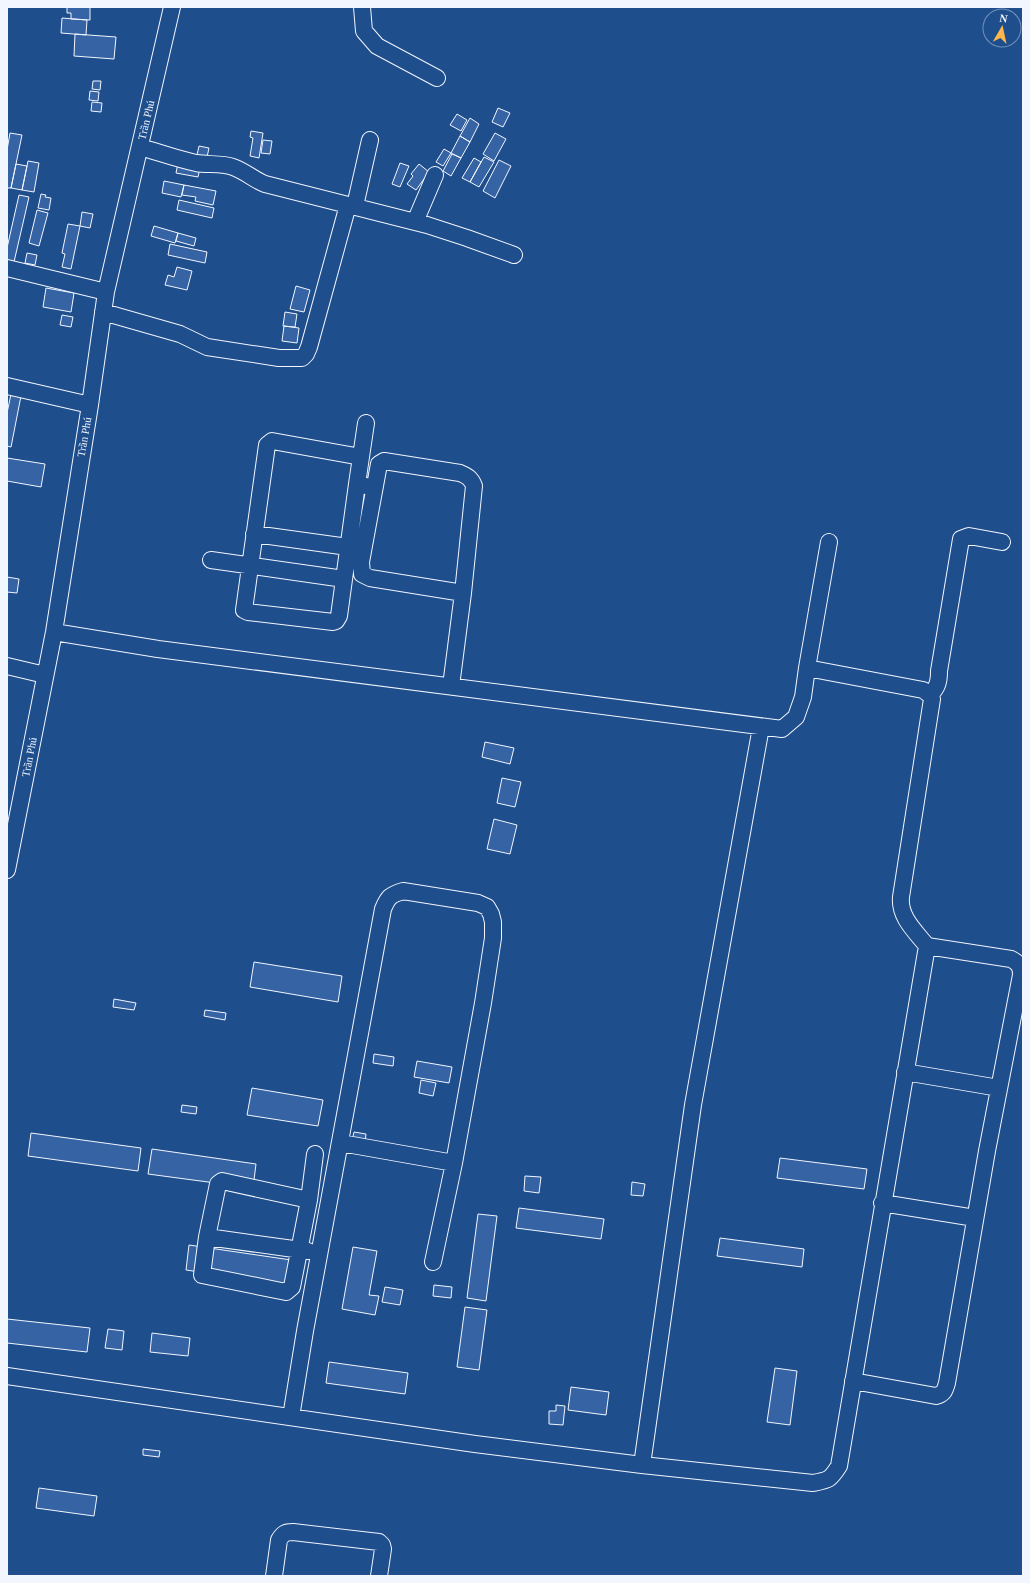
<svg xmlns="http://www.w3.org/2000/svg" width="1030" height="1583" viewBox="0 0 1030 1583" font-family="'Times New Roman',serif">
	<rect width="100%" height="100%" fill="#1f4e8c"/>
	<path fill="#3563a3" stroke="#f2f6ff" d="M 67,7 L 90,7 L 90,20 L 71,19 L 71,13 L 67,13 Z
		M 62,18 L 87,20 L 86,35 L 61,33 Z
		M 75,34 L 116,37 L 114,59 L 74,56 Z
		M 93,81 L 101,81 L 100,90 L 92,89 Z
		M 90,91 L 99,92 L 98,101 L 89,100 Z
		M 92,102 L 102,103 L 101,112 L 91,111 Z
		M 498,108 L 510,113 L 503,127 L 492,122 Z
		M 457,114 L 467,120 L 461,131 L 450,125 Z
		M 470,118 L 479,124 L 470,142 L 460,136 Z
		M 251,131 L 263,133 L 259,158 L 250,156 L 253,138 L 250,137 Z
		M 10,133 L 22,135 L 11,188 L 7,188 L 7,150 Z
		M 495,133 L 506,139 L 494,161 L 483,154 Z
		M 460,136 L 470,142 L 461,158 L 451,153 Z
		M 263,140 L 272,141 L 270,154 L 261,153 Z
		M 199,146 L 209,148 L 207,157 L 197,155 Z
		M 444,149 L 451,153 L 443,166 L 436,162 Z
		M 452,154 L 461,158 L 451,176 L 443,171 Z
		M 484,157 L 494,162 L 479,187 L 470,182 Z
		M 474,158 L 481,162 L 470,182 L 462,178 Z
		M 499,160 L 511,166 L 495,198 L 483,191 Z
		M 28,161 L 39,163 L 34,192 L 22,190 Z
		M 178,163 L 200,168 L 198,177 L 176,173 Z
		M 400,163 L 409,166 L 400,187 L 392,184 Z
		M 16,164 L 27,166 L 22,190 L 11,188 Z
		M 419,164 L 429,172 L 416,190 L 407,184 L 413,176 L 411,174 Z
		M 164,181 L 184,185 L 181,197 L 162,193 Z
		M 184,185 L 216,191 L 213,205 L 195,201 L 196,197 L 182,195 Z
		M 41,194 L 46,195 L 45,197 L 51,198 L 49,210 L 38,208 Z
		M 19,195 L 29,197 L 14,262 L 7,261 L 7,248 Z
		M 179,200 L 214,208 L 212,218 L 177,210 Z
		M 37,210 L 48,213 L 39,246 L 29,243 Z
		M 82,212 L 93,214 L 90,228 L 80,226 Z
		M 68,224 L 80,226 L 71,269 L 62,267 L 65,254 L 62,253 Z
		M 154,226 L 178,233 L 175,243 L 151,236 Z
		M 178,233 L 196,238 L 194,246 L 176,241 Z
		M 170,244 L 207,252 L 205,263 L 168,255 Z
		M 27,253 L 37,255 L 35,265 L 25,263 Z
		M 177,267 L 192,271 L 187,290 L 165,285 L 168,275 L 174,277 Z
		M 296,286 L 310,290 L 304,312 L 290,309 Z
		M 46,288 L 74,293 L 71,312 L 43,307 Z
		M 285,312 L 297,314 L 295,327 L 283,326 Z
		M 62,315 L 73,317 L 71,327 L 60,325 Z
		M 284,326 L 299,328 L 297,343 L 282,341 Z
		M 11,394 L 21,396 L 11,447 L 7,446 L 7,413 Z
		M 7,458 L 45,464 L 41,487 L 7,481 Z
		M 7,577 L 19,579 L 17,593 L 7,592 Z
		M 485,742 L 514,748 L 510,764 L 482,757 Z
		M 502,778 L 521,782 L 515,807 L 497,803 Z
		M 494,819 L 517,825 L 510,854 L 487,849 Z
		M 254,962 L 342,976 L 338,1002 L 250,987 Z
		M 114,999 L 136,1003 L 134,1010 L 113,1007 Z
		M 205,1010 L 226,1013 L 225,1020 L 204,1016 Z
		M 374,1054 L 394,1057 L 393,1066 L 373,1063 Z
		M 417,1061 L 452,1067 L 449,1083 L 414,1077 Z
		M 421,1080 L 436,1083 L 433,1096 L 419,1093 Z
		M 252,1088 L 323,1100 L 318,1126 L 247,1115 Z
		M 182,1105 L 197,1107 L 196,1114 L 181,1112 Z
		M 354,1132 L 366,1134 L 365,1143 L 352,1141 Z
		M 31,1133 L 141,1148 L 138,1171 L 28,1156 Z
		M 152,1149 L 256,1164 L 253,1188 L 148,1174 Z
		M 780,1158 L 867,1169 L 864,1189 L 777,1178 Z
		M 525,1176 L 541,1177 L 539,1193 L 524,1191 Z
		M 632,1182 L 645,1184 L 643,1196 L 631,1195 Z
		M 519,1208 L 604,1219 L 601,1239 L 516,1228 Z
		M 478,1214 L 497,1216 L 486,1301 L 467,1298 Z
		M 720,1238 L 804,1249 L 802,1267 L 717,1256 Z
		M 189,1245 L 298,1261 L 294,1286 L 186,1270 Z
		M 353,1247 L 377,1251 L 369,1295 L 379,1296 L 375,1315 L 342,1309 Z
		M 434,1285 L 452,1287 L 451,1298 L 433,1296 Z
		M 385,1287 L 403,1290 L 400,1305 L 382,1302 Z
		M 465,1307 L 487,1310 L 479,1370 L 457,1367 Z
		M 7,1319 L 90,1328 L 87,1352 L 7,1343 Z
		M 108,1329 L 124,1331 L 122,1350 L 105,1348 Z
		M 152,1333 L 190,1338 L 188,1356 L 150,1352 Z
		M 329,1362 L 408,1373 L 405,1394 L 326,1383 Z
		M 775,1368 L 797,1371 L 790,1425 L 767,1422 Z
		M 571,1387 L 609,1392 L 606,1415 L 568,1410 Z
		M 556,1405 L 565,1406 L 563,1425 L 549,1424 L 549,1411 L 556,1411 Z
		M 143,1449 L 160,1451 L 159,1457 L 143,1455 Z
		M 39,1488 L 97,1496 L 94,1516 L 36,1508 Z"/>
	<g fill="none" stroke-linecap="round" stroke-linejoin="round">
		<g stroke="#f2f6ff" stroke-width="18">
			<path id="minor" d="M 362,7 L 364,31 L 377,46 L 437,78
				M 140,147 C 158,152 177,159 196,163 C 208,165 221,163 233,167 C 245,171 254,180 265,184 L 427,225 L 467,238 L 514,255
				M 355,206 L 370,140
				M 415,222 L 435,175
				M 7,268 L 106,292
				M 103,312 L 180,334 L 207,347 L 279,358 L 302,358 L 306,354 L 309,347 L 348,205
				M 7,386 L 90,405
				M 366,423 L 357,484 L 366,486
				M 357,484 L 339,616 L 336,621 L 333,622 L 248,612 L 244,610 L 267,445 L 272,441 L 361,457
				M 254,534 L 348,547
				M 211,560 L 344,579
				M 54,632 L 158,649 L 782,729 L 796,717 L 803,697 L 807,668 L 923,690 L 930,695 L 932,699 L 901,897 C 899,917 915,931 927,946 L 1011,959 C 1019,963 1021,967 1021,975 L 987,1151 L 947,1383 C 945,1390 944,1394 936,1396 L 853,1381
				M 7,666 L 45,675
				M 807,668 L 829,542
				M 451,686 L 463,593 L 474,486 C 471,478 467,476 460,473 L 384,461 L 379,464 L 361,562 L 362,574 L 370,578 L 463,593
				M 930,695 C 938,687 939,681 939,671 L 961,539 L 969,536 L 1002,542
				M 7,870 L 54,632 L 90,405 L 106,292 L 172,7
				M 905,1072 L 999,1088
				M 341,1143 L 454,1163
				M 882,1203 L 975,1218
				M 207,1237 L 202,1275 L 286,1292 L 292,1287 L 309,1200 L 315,1154
				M 308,1251 L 207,1237 L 218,1184 L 222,1181 L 309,1200
				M 7,1376 L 475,1444 L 642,1465 L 813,1483 C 829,1480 830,1480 839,1466 L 927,946
				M 291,1417 L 305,1331 L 383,909 C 388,897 390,895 403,891 L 478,903 L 487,907 L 491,914 L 493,922 L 493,938 L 483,1003 L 454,1163 L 433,1262
				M 642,1465 L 693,1105 L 761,727
				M 274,1576 L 279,1540 C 283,1533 286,1532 293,1532 L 379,1542 L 382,1545 L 383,1549 L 379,1576"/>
		</g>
		<use href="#minor" stroke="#1f4e8c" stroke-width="16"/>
	</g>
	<g text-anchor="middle" stroke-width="3" stroke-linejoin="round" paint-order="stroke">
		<g font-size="11" fill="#f2f6ff" stroke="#1f4e8c">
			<text transform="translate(146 120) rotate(-77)" y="4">Trần Phú</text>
			<text transform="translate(84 437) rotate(-80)" y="4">Trần Phú</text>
			<text transform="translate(29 757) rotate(-79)" y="4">Trần Phú</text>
		</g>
	</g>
	<rect width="1030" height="1583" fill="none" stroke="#f2f6ff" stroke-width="16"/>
	<g transform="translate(1002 28) rotate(9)"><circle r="19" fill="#1f4e8c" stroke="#7391ba"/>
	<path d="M0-3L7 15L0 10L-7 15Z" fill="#ffb74d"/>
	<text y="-6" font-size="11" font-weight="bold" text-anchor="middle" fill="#f2f6ff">N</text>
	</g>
</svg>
